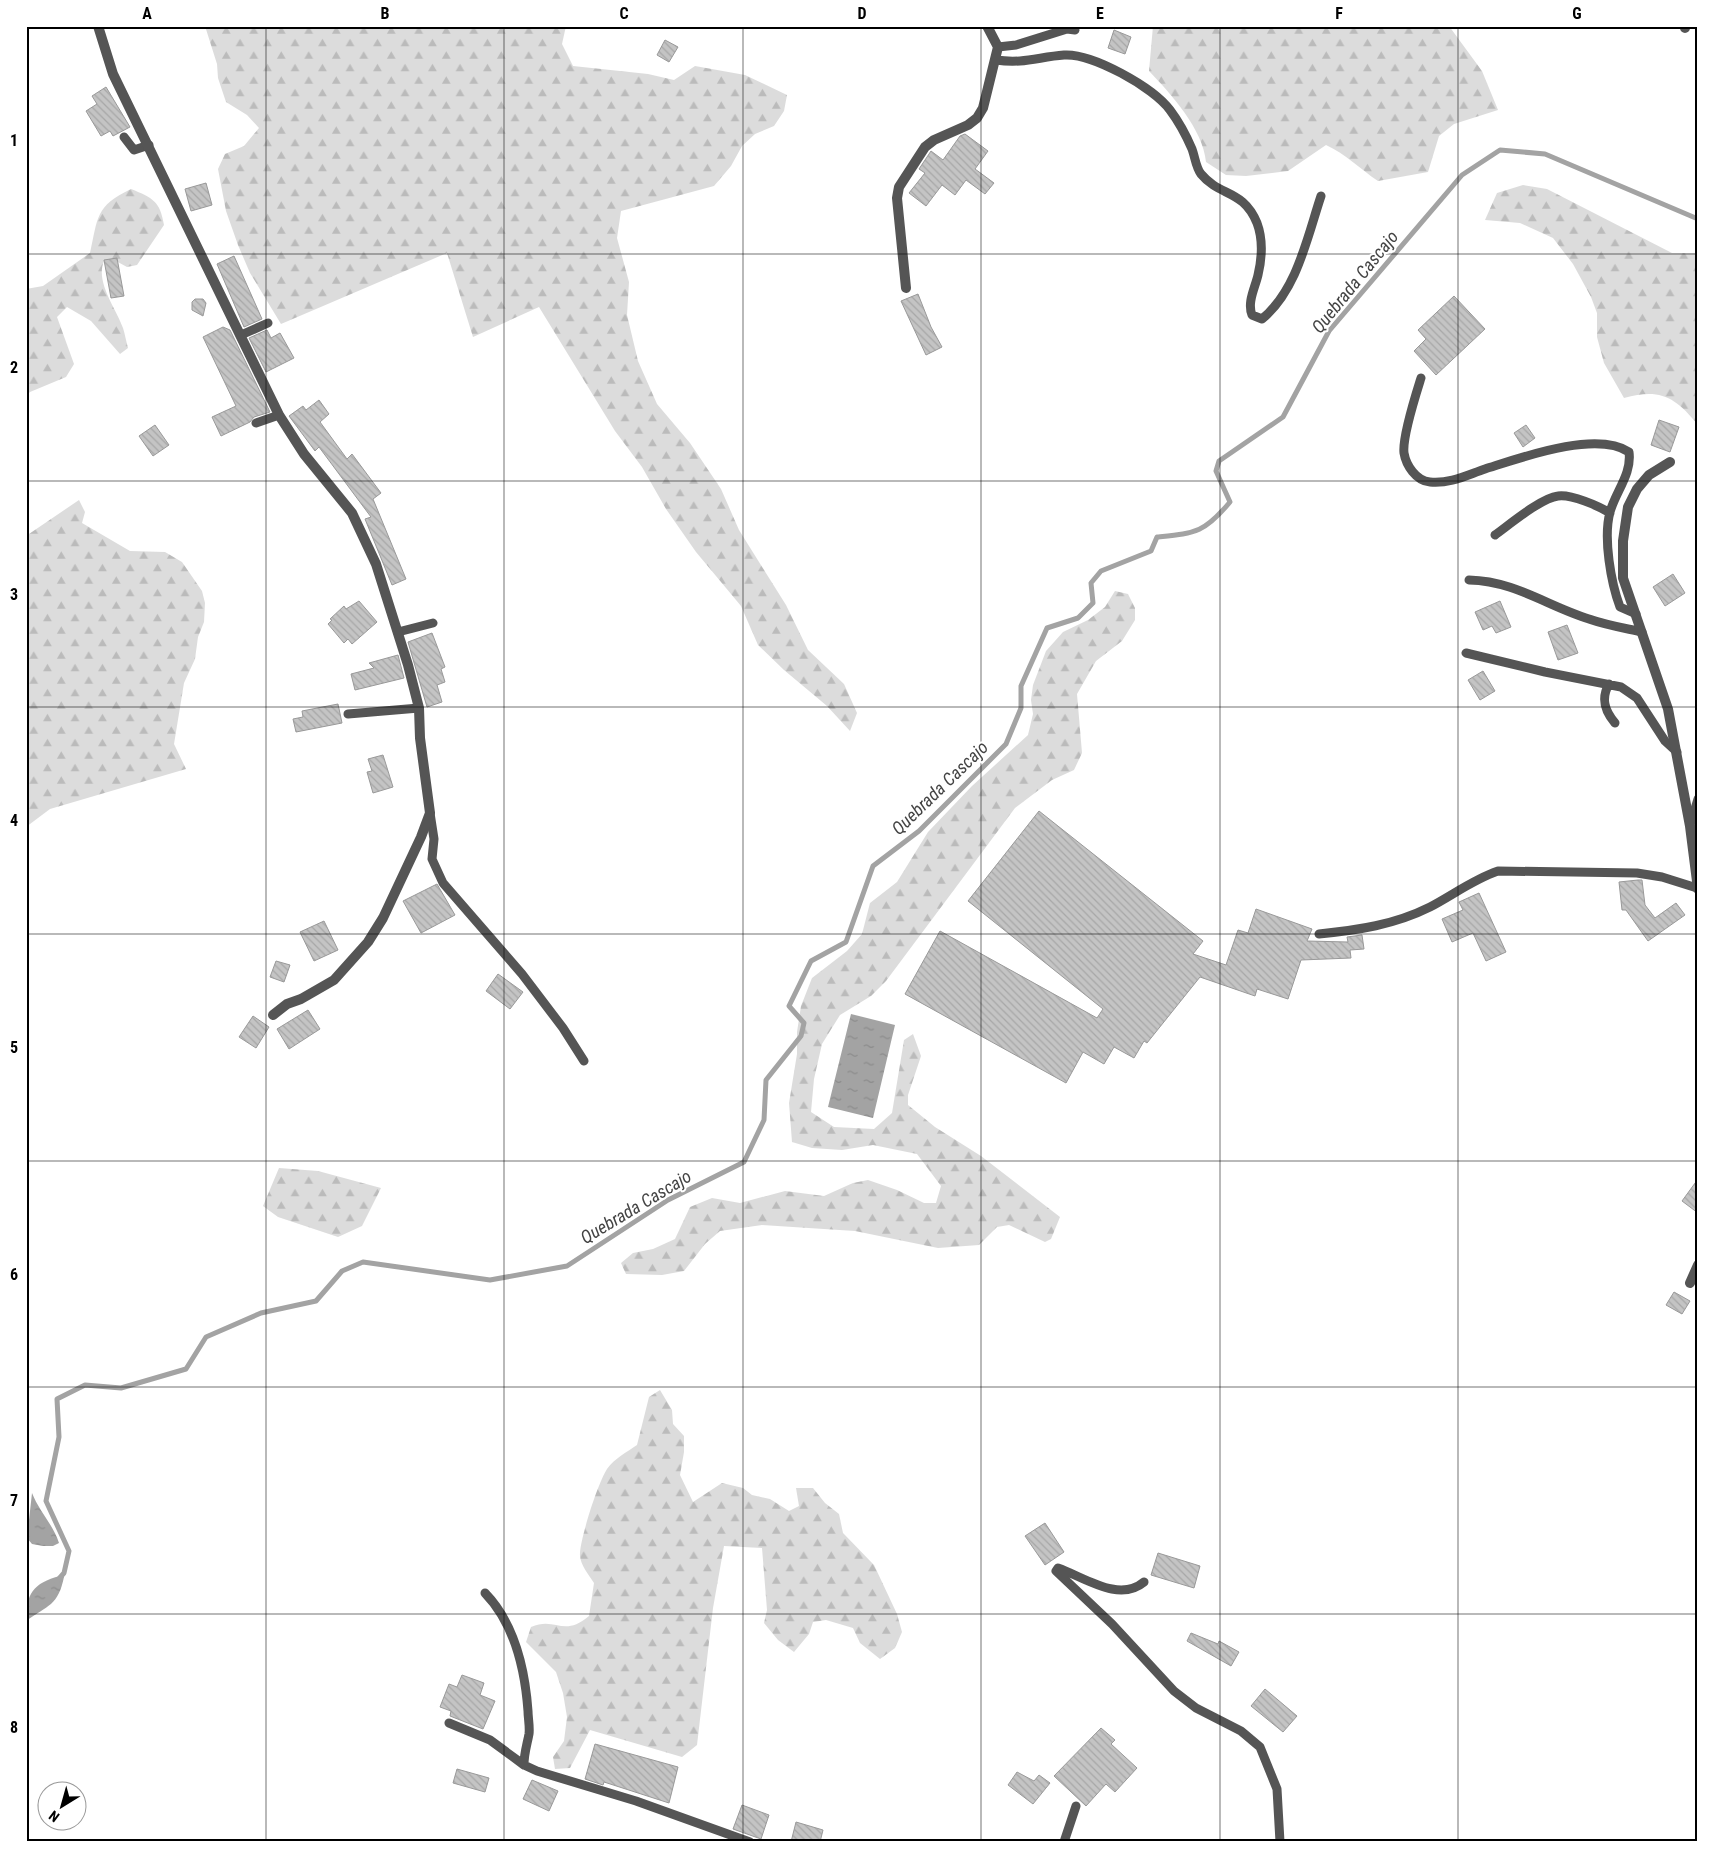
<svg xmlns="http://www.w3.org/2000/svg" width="1724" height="1868" viewBox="0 0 1724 1868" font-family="'Roboto Condensed',sans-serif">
	<defs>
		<pattern id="forest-firs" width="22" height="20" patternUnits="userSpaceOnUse" patternTransform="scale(1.25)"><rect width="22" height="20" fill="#dcdcdc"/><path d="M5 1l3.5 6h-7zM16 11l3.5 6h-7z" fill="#bbb"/></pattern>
		<pattern id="water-ripples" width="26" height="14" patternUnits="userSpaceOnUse" patternTransform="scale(1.25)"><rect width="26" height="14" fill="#a3a3a3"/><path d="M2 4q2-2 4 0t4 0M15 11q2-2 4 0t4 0" fill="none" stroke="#8b8b8b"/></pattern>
		<pattern id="building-back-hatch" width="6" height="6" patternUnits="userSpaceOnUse" patternTransform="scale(1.25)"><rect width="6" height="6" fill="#c4c4c4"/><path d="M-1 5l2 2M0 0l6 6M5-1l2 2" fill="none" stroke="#a7a7a7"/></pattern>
	</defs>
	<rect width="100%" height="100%" fill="#fff"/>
	<path fill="url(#forest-firs)" d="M 205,26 L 566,26 L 562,44 L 573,66 L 648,74 L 674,80 L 695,66 L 745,75 L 787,95 L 784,111 L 774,126 L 755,134 L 742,146 L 731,166 L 714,186 L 621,211 L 617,238 L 629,282 L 627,315 L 638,361 L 657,404 L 690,443 L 721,489 L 739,530 L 786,605 L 808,650 L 844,684 L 857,713 L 850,731 L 827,706 L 784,670 L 758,645 L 741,606 L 696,552 L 666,509 L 642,467 L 615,431 L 539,307 L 473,337 L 447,253 L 281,324 L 250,273 L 238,245 L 226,211 L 218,169 L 225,154 L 244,146 L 259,128 L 247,115 L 226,102 L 218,78 L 217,64 Z
		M 1153,26 L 1449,26 L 1482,71 L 1498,110 L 1454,124 L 1439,136 L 1428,172 L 1378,181 C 1360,169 1346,154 1326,145 L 1288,171 L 1246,176 L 1226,175 L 1206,162 C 1203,129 1171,94 1149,71 Z
		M 1523,185 L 1547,189 L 1672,253 L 1698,253 L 1698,425 C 1675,396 1659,388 1624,398 L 1604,363 L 1597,337 L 1597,313 L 1591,297 L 1573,264 L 1553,238 L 1520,223 L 1485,220 L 1497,193 Z
		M 131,189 C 153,198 160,201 164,225 L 137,265 L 127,267 L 116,261 L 104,261 C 95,282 116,308 123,328 C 125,334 126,341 128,348 L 120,354 L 91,321 L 67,307 L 57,317 L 74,364 L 66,377 L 30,392 L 26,396 L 26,289 L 43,286 L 90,253 C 98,218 95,206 131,189 Z
		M 79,500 L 85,512 L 82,523 L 130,551 L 165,552 L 182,562 L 202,591 L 205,603 L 204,622 L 198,637 L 195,659 L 184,683 L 174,744 L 186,769 L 50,809 L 26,827 L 26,536 Z
		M 1115,591 L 1128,594 L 1135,608 L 1135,620 L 1122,641 L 1096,661 L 1077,694 L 1082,753 L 1074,770 L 1052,780 L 1015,808 L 886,981 L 871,996 L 840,1015 L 822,1044 L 814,1079 L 811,1112 L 834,1127 L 874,1129 L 892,1113 L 904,1040 L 913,1034 L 921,1056 L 908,1095 L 908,1105 L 935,1127 L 981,1156 L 1060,1217 L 1051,1239 L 1045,1242 L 1009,1225 L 997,1227 L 979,1245 L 938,1248 L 855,1231 L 762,1225 L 720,1231 L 705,1244 L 684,1271 L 662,1275 L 626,1274 L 621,1263 L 633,1253 L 653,1249 L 675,1239 L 690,1207 L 712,1198 L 740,1203 L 785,1191 L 824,1196 L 853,1183 L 868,1180 L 897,1190 L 924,1203 L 936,1203 L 941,1186 L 917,1154 L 873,1145 L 842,1150 L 812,1148 L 792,1142 L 789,1103 L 797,1054 L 797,1032 L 801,1006 L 812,978 L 847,951 L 862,934 L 870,903 L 897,882 L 928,832 L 972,786 L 1028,735 L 1033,714 L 1031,700 L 1033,685 L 1046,651 L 1063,632 L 1088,620 L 1105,607 Z
		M 279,1168 L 318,1171 L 381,1188 L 362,1226 L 338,1237 L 278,1217 L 263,1206 Z
		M 660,1390 L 672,1410 L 673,1424 L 684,1436 L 684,1452 L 680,1475 L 693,1502 L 722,1483 L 743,1488 L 752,1495 L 770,1499 L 789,1511 L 799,1506 L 796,1488 L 813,1488 L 825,1503 L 839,1514 L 843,1533 L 874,1565 L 897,1614 L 902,1632 L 895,1648 L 880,1659 L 860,1643 L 853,1628 L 826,1620 L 813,1622 L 809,1634 L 794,1652 L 778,1640 L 764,1623 L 767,1610 L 762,1548 L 724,1546 L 713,1608 L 697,1745 L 682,1757 L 590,1730 L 570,1768 L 555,1769 L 553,1757 L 564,1741 L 567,1717 L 563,1693 L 556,1672 L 526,1642 L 531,1627 C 556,1616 563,1638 589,1616 L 594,1583 C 589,1575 579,1564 580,1553 C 581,1536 598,1483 607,1469 C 615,1458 627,1452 637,1445 L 649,1397 Z"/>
	<path fill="url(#water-ripples)" d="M 851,1014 L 895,1025 L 873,1118 L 828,1107 Z
		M 32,1493 C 39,1511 54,1526 59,1543 L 53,1546 L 43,1546 L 32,1544 L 27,1538 Z
		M 60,1576 L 64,1577 C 58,1606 48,1605 26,1621 C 26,1594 33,1583 60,1576 Z"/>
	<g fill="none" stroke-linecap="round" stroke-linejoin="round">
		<path stroke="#a3a3a3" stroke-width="5" d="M 57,1581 L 64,1573 L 69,1551 L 46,1501 L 59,1437 L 57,1399 L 85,1385 L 121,1388 L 186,1369 L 206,1337 L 261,1313 L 316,1301 L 342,1271 L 363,1262 L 490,1280 L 567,1266 L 668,1200 L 744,1162 L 764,1120 L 766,1080 L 801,1036 L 804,1023 L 789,1006 L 811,961 L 846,942 L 873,866 L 919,831 L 1006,744 L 1021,708 L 1021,686 L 1047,628 L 1078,618 L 1093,603 L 1091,583 L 1101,571 L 1151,551 L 1157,537 C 1196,533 1204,533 1230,502 L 1216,471 L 1219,461 L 1283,417 L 1329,331 L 1462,175 L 1500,150 L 1545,154 L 1698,219"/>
	</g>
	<path fill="url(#building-back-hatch)" stroke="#999" d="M 1114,30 L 1131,37 L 1125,54 L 1108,48 Z
		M 665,40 L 678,47 L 669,62 L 657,55 Z
		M 106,87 L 130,127 L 113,136 L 110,131 L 101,136 L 86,111 L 97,104 L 92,96 Z
		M 965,134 L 988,151 L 975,169 L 994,183 L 985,194 L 966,180 L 955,195 L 942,185 L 926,206 L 909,193 L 925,173 L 919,169 L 931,151 L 943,160 L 960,136 Z
		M 206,183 L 212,205 L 191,211 L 185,189 Z
		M 234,256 L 262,319 L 244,327 L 217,264 Z
		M 117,258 L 124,296 L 111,298 L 104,260 Z
		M 918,294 L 931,327 L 942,347 L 926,355 L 901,301 Z
		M 1454,296 L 1485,329 L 1436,375 L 1414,351 L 1426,339 L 1418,330 Z
		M 195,299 L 203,299 L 206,303 L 203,316 L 192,310 L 192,302 Z
		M 223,327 L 230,330 L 270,412 L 254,417 L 250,422 L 221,436 L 212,417 L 236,406 L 203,337 Z
		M 267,330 L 271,338 L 280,333 L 294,358 L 266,372 L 249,338 Z
		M 319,400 L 329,414 L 320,422 L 347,459 L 352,454 L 381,493 L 373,499 L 406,579 L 392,585 L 365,519 L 371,517 L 319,447 L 315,451 L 289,416 L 303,406 L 306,410 Z
		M 1659,420 L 1679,427 L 1670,452 L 1651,445 Z
		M 155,425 L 169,445 L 153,456 L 139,436 Z
		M 1526,425 L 1535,438 L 1523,447 L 1514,433 Z
		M 1673,574 L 1685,593 L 1665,606 L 1653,587 Z
		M 359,601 L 377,622 L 352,644 L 348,639 L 344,643 L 328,624 L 332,620 L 330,619 L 344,606 L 346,609 Z
		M 1500,601 L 1511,627 L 1496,633 L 1492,626 L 1483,630 L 1475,612 Z
		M 1567,625 L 1578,653 L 1558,660 L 1548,632 Z
		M 432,633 L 445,667 L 441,669 L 445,682 L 437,685 L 442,702 L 427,707 L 408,642 Z
		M 398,655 L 404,678 L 355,690 L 351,674 L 374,668 L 369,663 Z
		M 1483,671 L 1495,691 L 1480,700 L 1468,680 Z
		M 338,704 L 342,723 L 296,732 L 293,719 L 303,717 L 302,711 Z
		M 383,755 L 393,787 L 373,793 L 367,772 L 372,771 L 368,759 Z
		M 1039,811 L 1203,941 L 1193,954 L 1226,965 L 1238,930 L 1248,933 L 1256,909 L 1312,929 L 1307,941 L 1348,942 L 1347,937 L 1362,935 L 1364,949 L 1350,950 L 1351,958 L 1301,960 L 1288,999 L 1257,989 L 1255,996 L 1200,977 L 1147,1043 L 1144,1041 L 1134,1058 L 1114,1047 L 1104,1064 L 1083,1052 L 1066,1083 L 905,994 L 940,931 L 1097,1018 L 1103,1009 L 968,901 Z
		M 1638,880 L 1642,880 L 1645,905 L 1655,918 L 1676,903 L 1685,915 L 1648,941 L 1626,910 L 1622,910 L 1619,882 Z
		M 437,884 L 455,915 L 421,933 L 403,901 Z
		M 1479,893 L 1506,952 L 1486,961 L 1473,933 L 1452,942 L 1442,919 L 1463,910 L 1459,902 Z
		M 324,921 L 338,950 L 314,961 L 300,932 Z
		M 276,961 L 290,965 L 284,982 L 270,977 Z
		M 498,974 L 523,992 L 510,1009 L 486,991 Z
		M 308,1010 L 320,1029 L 289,1049 L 277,1029 Z
		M 253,1016 L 269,1027 L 256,1048 L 239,1037 Z
		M 1698,1179 L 1698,1213 L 1682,1201 Z
		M 1674,1292 L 1690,1301 L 1682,1314 L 1666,1305 Z
		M 1045,1523 L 1064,1552 L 1045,1565 L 1025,1536 Z
		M 1158,1553 L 1200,1566 L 1194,1588 L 1151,1575 Z
		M 1191,1633 L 1218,1644 L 1219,1641 L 1239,1652 L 1231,1666 L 1187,1641 Z
		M 462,1675 L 484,1683 L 480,1695 L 495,1701 L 483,1729 L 450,1716 L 451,1711 L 440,1707 L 449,1684 L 457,1687 Z
		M 1265,1689 L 1297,1716 L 1283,1732 L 1251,1706 Z
		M 1101,1728 L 1115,1740 L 1111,1744 L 1137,1768 L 1115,1792 L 1106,1784 L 1086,1806 L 1054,1776 Z
		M 595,1744 L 678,1767 L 669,1803 L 604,1782 L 603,1785 L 585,1779 Z
		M 457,1769 L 489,1778 L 485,1792 L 453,1783 Z
		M 1017,1772 L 1034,1781 L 1039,1775 L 1050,1783 L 1033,1804 L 1008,1785 Z
		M 532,1780 L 558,1791 L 549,1811 L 523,1799 Z
		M 742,1805 L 769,1815 L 761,1839 L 733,1829 Z
		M 796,1822 L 823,1830 L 820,1842 L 791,1842 Z"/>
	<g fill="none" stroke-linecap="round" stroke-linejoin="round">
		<path stroke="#555" stroke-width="9" d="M 998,47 L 1016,45 L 1067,29 L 1075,30
			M 996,60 C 1024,64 1038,57 1064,55 C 1092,53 1153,87 1170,110 C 1179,122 1186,135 1192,149 C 1195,157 1196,168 1201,174 C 1220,197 1243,189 1257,223 C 1263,239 1262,258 1258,275 C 1255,288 1247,302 1252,315 L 1262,319 C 1297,290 1307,238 1321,196
			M 124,137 L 134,150 L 149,145
			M 241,335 L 268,323
			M 1421,378 C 1416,394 1402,437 1404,453 C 1406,465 1416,481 1430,482 C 1450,484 1467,475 1485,469 C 1520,458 1596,430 1629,452 C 1632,474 1616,491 1610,512 C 1603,538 1611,583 1620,607 L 1636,614
			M 256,423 L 279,415
			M 1495,535 C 1509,525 1541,498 1558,496 C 1571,494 1599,506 1610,513
			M 1469,580 C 1515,581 1547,606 1589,619 C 1606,625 1624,628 1642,632
			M 398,632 L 433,623
			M 1466,653 L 1545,672 L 1621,687 L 1637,698 L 1665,741 L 1677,752
			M 1609,684 C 1601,698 1604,710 1615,723
			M 348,714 L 419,708
			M 430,813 L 434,839 L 432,859 L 443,883 L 522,974 L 563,1028 L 584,1061
			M 1690,825 L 1698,799
			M 1319,934 C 1358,930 1394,925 1430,907 C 1453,895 1474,879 1498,871 L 1637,873 L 1662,877 L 1697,888
			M 1144,1582 C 1119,1603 1084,1577 1058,1568 L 1056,1571 L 1112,1624 L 1174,1691 L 1196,1708 L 1241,1731 L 1260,1747 L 1277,1789 L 1280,1842
			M 485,1593 C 515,1624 525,1669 528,1711 C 528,1718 530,1727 529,1734 C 527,1745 524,1753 524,1765 L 537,1771 L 636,1801 L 750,1842
			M 449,1723 L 490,1740 L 524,1765
			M 1064,1842 L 1076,1806"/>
		<path stroke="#555" stroke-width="10" d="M 98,26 L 113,74 L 279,415 L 304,454 L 352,513 L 376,564 L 408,665 L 419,708 L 420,738 L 430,813 L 421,837 L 383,918 L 368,942 L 334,980 L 301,999 L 287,1004 L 273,1015
			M 1685,28 L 1685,26
			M 906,288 L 897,198 L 899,187 L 925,147 L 934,140 L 968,125 L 977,118 L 983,108 L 998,47 L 987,26
			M 1670,462 L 1649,475 L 1637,489 L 1628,507 L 1623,541 L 1623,578 L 1668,709 L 1690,826 L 1698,889
			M 1690,1283 L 1698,1265"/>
	</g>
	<path fill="none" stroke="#000" stroke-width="1" stroke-opacity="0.55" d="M 266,26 L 266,1842M 504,26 L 504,1842M 743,26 L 743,1842M 981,26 L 981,1842M 1220,26 L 1220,1842M 1458,26 L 1458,1842M 26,254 L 1698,254M 26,481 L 1698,481M 26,707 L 1698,707M 26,934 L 1698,934M 26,1161 L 1698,1161M 26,1387 L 1698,1387M 26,1614 L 1698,1614"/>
	<g text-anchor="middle" stroke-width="4" stroke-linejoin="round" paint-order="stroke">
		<g font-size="18" font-style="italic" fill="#444" stroke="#fff">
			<text transform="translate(1355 282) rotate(-51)" y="6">Quebrada Cascajo</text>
			<text transform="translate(940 788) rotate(-44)" y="6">Quebrada Cascajo</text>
			<text transform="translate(636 1207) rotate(-31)" y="6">Quebrada Cascajo</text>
		</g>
	</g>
	<rect width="1724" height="1868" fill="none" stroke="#ffffff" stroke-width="55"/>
	<g transform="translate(62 1806) rotate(217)"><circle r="24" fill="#ffffff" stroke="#999999"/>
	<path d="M0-4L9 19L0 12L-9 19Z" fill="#000000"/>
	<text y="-8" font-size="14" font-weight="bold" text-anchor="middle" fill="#000000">N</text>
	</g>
	<rect x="28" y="28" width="1668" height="1812" fill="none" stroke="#000" stroke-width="2"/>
	<g font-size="16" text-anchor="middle" font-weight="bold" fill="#000">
		<text x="147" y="19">A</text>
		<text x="385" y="19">B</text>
		<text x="624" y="19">C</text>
		<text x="862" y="19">D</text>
		<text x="1100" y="19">E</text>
		<text x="1339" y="19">F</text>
		<text x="1577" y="19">G</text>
		<text x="14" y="146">1</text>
		<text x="14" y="373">2</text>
		<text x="14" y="600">3</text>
		<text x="14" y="826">4</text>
		<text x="14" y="1053">5</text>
		<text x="14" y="1280">6</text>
		<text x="14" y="1506">7</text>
		<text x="14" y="1733">8</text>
	</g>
</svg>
